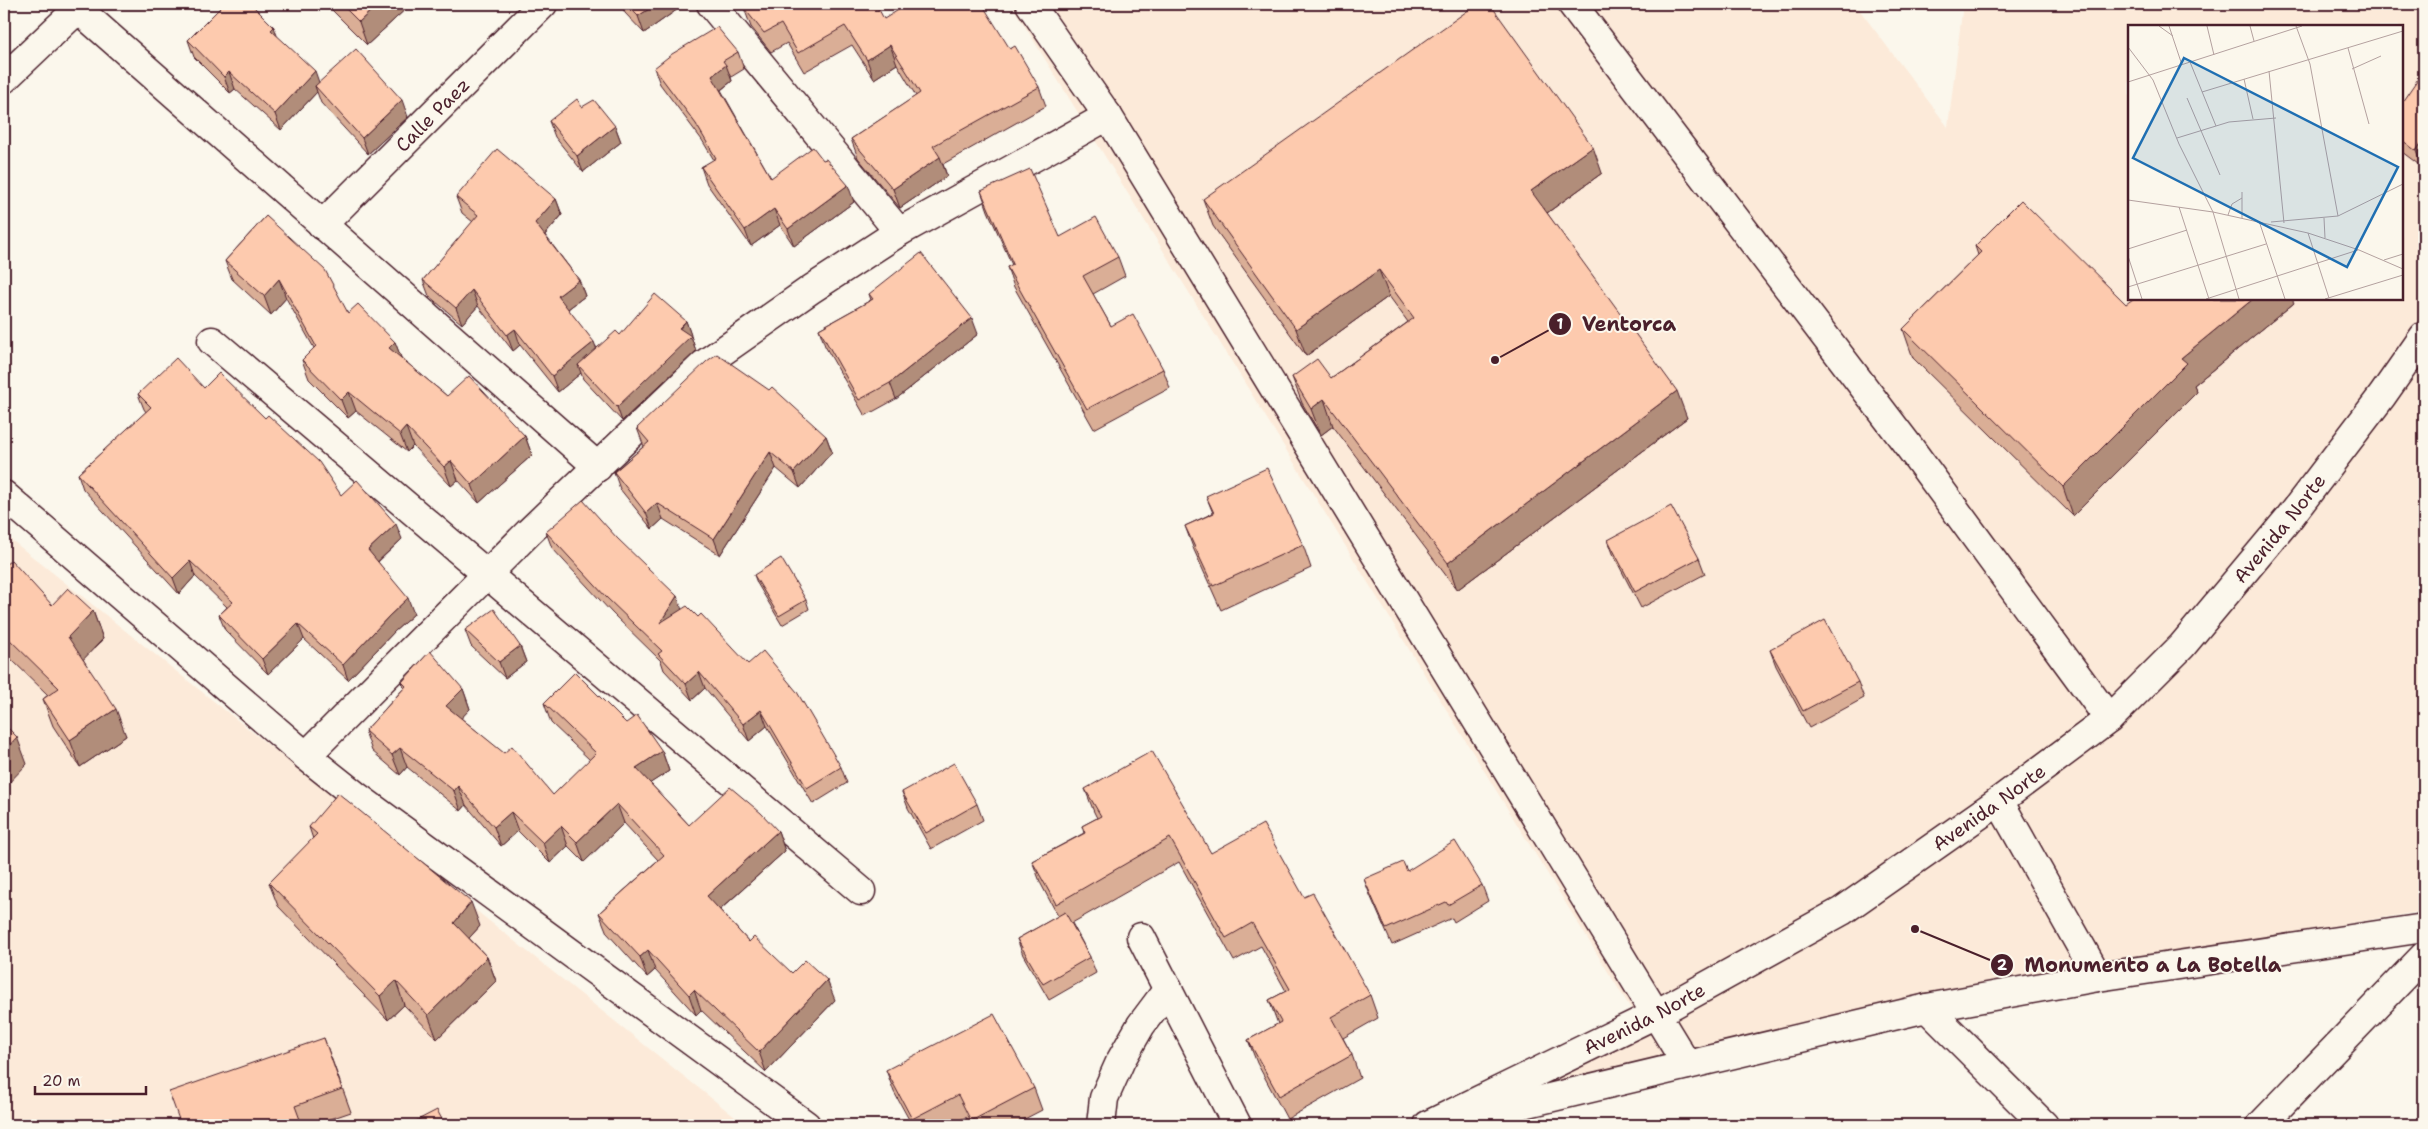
<svg xmlns="http://www.w3.org/2000/svg" width="2428" height="1129" viewBox="0 0 2428 1129" font-family="'Shantell Sans',sans-serif">
	<rect width="100%" height="100%" fill="#fbf7ec"/>
	<filter id="ink" filterUnits="userSpaceOnUse"><feTurbulence type="fractalNoise" baseFrequency=".02" numOctaves="2"/><feDisplacementMap in="SourceGraphic" scale="10" xChannelSelector="R" yChannelSelector="G"/><feConvolveMatrix kernelMatrix="1 2 1 2 8 2 1 2 1" color-interpolation-filters="sRGB"/></filter>
	<g filter="url(#ink)">
		<path fill="#fcead9" fill-rule="evenodd" d="M 1011,4 L 1855,4 L 1948,127 L 1963,4 L 2424,4 L 2424,911 L 1955,988 L 1699,1055 L 1483,1105 L 1636,1017 ZM 2129,26 L 2402,26 L 2402,299 L 2129,299 Z
			M 4,534 L 745,1125 L 4,1125 Z"/>
		<g fill="none" stroke-linecap="round" stroke-linejoin="round">
			<g stroke="#4a1f2b" stroke-width="31">
				<g id="minor">
					<path d="M 711,4 L 899,232"/>
					<path d="M 1030,4 L 1108,116 L 1687,1065"/>
					<path d="M 1572,4 L 1910,448 L 2109,719"/>
					<path d="M 78,9 L 598,467"/>
					<path d="M 4,79 L 83,4"/>
					<path id="s1" d="M 322,225 L 543,4"/>
					<path d="M 212,341 L 861,891"/>
					<path d="M 4,495 L 306,756 L 355,795 L 806,1125"/>
					<path d="M 306,756 L 529,532 L 703,365 L 810,290 L 899,232 L 1108,116"/>
					<path d="M 1141,937 L 1237,1125"/>
					<path d="M 1927,1008 L 2044,1125"/>
					<path d="M 1101,1125 L 1104,1098 L 1121,1060 L 1141,1025 L 1168,989"/>
					<path d="M 2261,1125 L 2424,956"/>
				</g>
			</g>
			<g stroke="#4a1f2b" stroke-width="31">
				<g id="trunk">
					<path d="M 1999,801 L 2098,977"/>
					<path d="M 1473,1116 L 1927,1008 L 2098,977 L 2424,928"/>
					<path id="s2" d="M 1428,1125 L 1656,1014 L 1842,911 L 1999,801 L 2109,719 L 2182,646 L 2289,518 L 2382,396 L 2424,336"/>
				</g>
			</g>
			<use href="#minor" stroke="#fbf7ec" stroke-width="28"/>
			<use href="#trunk" stroke="#fbf7ec" stroke-width="28"/>
		</g>
		<path fill="#daae96" stroke="#4a1f2b" d="M 326,4 L 411,4 L 367,45 Z
			M 621,4 L 676,4 L 678,9 L 644,33 L 625,13 Z
			M 744,8 L 884,19 L 1010,49 L 1039,87 L 1046,106 L 943,164 L 947,176 L 900,208 L 858,158 L 851,139 L 916,96 L 897,64 L 874,79 L 852,45 L 804,72 L 787,43 L 771,52 L 751,27 Z
			M 277,36 L 319,83 L 408,117 L 368,154 L 321,103 L 317,92 L 281,130 L 235,89 L 230,93 L 194,57 L 188,40 Z
			M 738,52 L 744,69 L 731,77 L 732,81 L 721,90 L 771,178 L 854,202 L 794,246 L 780,225 L 751,246 L 707,184 L 701,167 L 714,160 L 702,140 L 660,84 L 654,68 Z
			M 2402,102 L 2422,167 L 2402,152 Z
			M 582,107 L 615,126 L 621,142 L 583,172 L 555,137 L 549,121 Z
			M 1602,173 L 1547,213 L 1687,418 L 1457,590 L 1333,426 L 1321,435 L 1302,403 L 1292,377 L 1331,378 L 1408,322 L 1389,296 L 1306,356 L 1213,226 L 1203,199 Z
			M 981,191 L 1060,237 L 1118,257 L 1125,276 L 1093,294 L 1111,326 L 1163,369 L 1170,388 L 1094,429 L 1014,287 L 1007,267 L 1012,265 L 988,211 Z
			M 456,197 L 556,199 L 562,215 L 545,235 L 579,280 L 585,296 L 568,309 L 597,348 L 620,335 L 686,321 L 696,351 L 622,421 L 583,379 L 581,373 L 558,392 L 520,345 L 513,351 L 478,306 L 462,324 L 429,296 L 423,280 L 473,222 L 462,213 Z
			M 266,216 L 348,313 L 395,342 L 401,358 L 447,396 L 525,436 L 532,455 L 479,503 L 458,480 L 451,486 L 413,446 L 407,452 L 356,411 L 348,418 L 309,379 L 302,360 L 314,348 L 286,298 L 271,315 L 232,279 L 225,261 Z
			M 1975,246 L 2126,304 L 2294,303 L 2194,385 L 2197,392 L 2073,516 L 1913,358 L 1903,329 L 1978,255 Z
			M 869,294 L 978,334 L 896,399 L 865,416 L 825,346 L 819,329 L 871,300 Z
			M 204,388 L 341,495 L 402,539 L 378,562 L 414,614 L 395,631 L 348,680 L 304,639 L 268,674 L 225,630 L 219,615 L 227,607 L 195,576 L 179,594 L 83,489 L 78,474 L 146,412 L 144,409 L 138,394 Z
			M 637,428 L 826,436 L 832,452 L 800,488 L 776,468 L 720,555 L 663,519 L 652,529 L 620,489 L 614,472 L 644,446 L 643,444 Z
			M 1206,496 L 1303,545 L 1311,568 L 1221,610 L 1194,550 L 1185,526 L 1213,513 Z
			M 546,532 L 682,610 L 841,767 L 847,783 L 813,804 L 767,726 L 749,741 L 705,688 L 692,700 L 664,670 L 661,661 L 612,613 L 552,548 Z
			M 1608,540 L 1699,558 L 1705,574 L 1641,608 L 1614,556 Z
			M 4,566 L 52,605 L 93,611 L 103,639 L 83,659 L 126,736 L 80,767 L 53,726 L 43,699 L 48,695 L 9,657 L 4,663 Z
			M 754,575 L 806,600 L 809,609 L 782,625 L 757,583 Z
			M 465,630 L 520,646 L 526,662 L 505,678 L 471,646 Z
			M 1770,650 L 1858,682 L 1864,698 L 1809,728 L 1776,666 Z
			M 402,682 L 463,689 L 470,709 L 461,718 L 553,795 L 590,760 L 551,723 L 544,703 L 626,723 L 662,751 L 669,771 L 650,783 L 689,825 L 778,831 L 785,851 L 720,910 L 749,942 L 792,973 L 835,1000 L 766,1072 L 701,1010 L 696,1015 L 655,970 L 647,977 L 607,933 L 599,913 L 658,860 L 624,823 L 584,862 L 568,846 L 550,863 L 518,831 L 501,846 L 466,805 L 461,811 L 407,767 L 400,775 L 372,751 L 365,731 L 404,688 Z
			M 1085,789 L 1211,853 L 1304,897 L 1370,995 L 1378,1018 L 1343,1038 L 1352,1055 L 1360,1078 L 1287,1119 L 1257,1063 L 1248,1040 L 1278,1024 L 1269,1000 L 1286,991 L 1261,946 L 1234,961 L 1179,862 L 1072,923 L 1090,957 L 1096,973 L 1049,1000 L 1023,955 L 1017,939 L 1058,916 L 1041,884 L 1032,861 L 1084,833 L 1082,826 L 1097,818 L 1094,812 Z
			M 902,792 L 977,804 L 983,820 L 931,849 L 908,808 Z
			M 309,827 L 480,926 L 469,938 L 487,957 L 496,981 L 437,1039 L 404,1005 L 388,1020 L 278,906 L 269,883 L 313,839 Z
			M 1407,871 L 1482,885 L 1488,901 L 1454,922 L 1452,918 L 1392,945 L 1370,895 L 1364,879 Z
			M 324,1038 L 351,1112 L 313,1125 L 181,1125 Z
			M 886,1070 L 1034,1088 L 1042,1110 L 1013,1125 L 970,1125 L 966,1117 L 950,1125 L 912,1125 L 894,1092 Z"/>
		<path fill="#b18d7a" stroke="#4a1f2b" d="M 378,4 L 411,4 L 367,45 L 359,22 Z
			M 657,4 L 676,4 L 678,9 L 644,33 L 638,16 Z
			M 274,27 L 280,44 L 271,30 Z
			M 890,45 L 897,64 L 874,79 L 867,60 Z
			M 726,65 L 732,81 L 718,92 L 712,76 Z
			M 315,71 L 321,88 L 315,86 L 317,92 L 281,130 L 275,114 Z
			M 229,72 L 235,89 L 230,93 L 224,77 Z
			M 402,100 L 408,117 L 368,154 L 362,138 Z
			M 615,126 L 621,142 L 583,172 L 577,156 Z
			M 2424,139 L 2424,164 L 2422,167 L 2416,151 Z
			M 1593,147 L 1602,173 L 1540,218 L 1531,191 Z
			M 940,157 L 947,176 L 900,208 L 893,189 Z
			M 848,185 L 854,202 L 794,246 L 788,229 Z
			M 556,199 L 562,215 L 541,239 L 535,223 Z
			M 774,209 L 780,225 L 751,246 L 745,230 Z
			M 1379,270 L 1389,296 L 1306,356 L 1296,329 Z
			M 279,279 L 286,298 L 271,315 L 264,296 Z
			M 579,280 L 585,296 L 564,312 L 558,296 Z
			M 472,290 L 478,306 L 462,324 L 456,308 Z
			M 2253,299 L 2292,299 L 2294,303 L 2194,385 L 2197,392 L 2073,516 L 2063,487 L 2181,358 Z
			M 972,318 L 978,334 L 896,399 L 890,383 Z
			M 686,321 L 691,335 L 687,340 L 691,336 L 696,351 L 622,421 L 617,407 Z
			M 515,329 L 520,345 L 513,351 L 507,335 Z
			M 395,342 L 402,360 L 389,348 Z
			M 594,342 L 600,358 L 578,365 L 581,373 L 558,392 L 552,376 Z
			M 1677,391 L 1687,418 L 1457,590 L 1448,563 Z
			M 349,392 L 356,411 L 348,418 L 341,400 Z
			M 1324,399 L 1333,426 L 1321,435 L 1311,409 Z
			M 406,427 L 413,446 L 407,452 L 400,434 Z
			M 525,436 L 532,455 L 479,503 L 472,485 Z
			M 826,436 L 832,452 L 800,488 L 794,472 Z
			M 770,452 L 776,468 L 720,555 L 714,539 Z
			M 451,461 L 458,480 L 451,486 L 444,467 Z
			M 657,503 L 663,519 L 652,529 L 646,513 Z
			M 396,524 L 402,539 L 374,565 L 368,550 Z
			M 190,561 L 195,576 L 179,594 L 173,578 Z
			M 677,596 L 683,613 L 660,623 Z
			M 408,598 L 414,614 L 395,631 L 348,680 L 343,665 L 389,616 Z
			M 93,611 L 103,639 L 78,665 L 68,637 Z
			M 298,624 L 304,639 L 268,674 L 262,659 Z
			M 4,643 L 9,657 L 4,663 Z
			M 520,646 L 526,662 L 505,678 L 499,662 Z
			M 699,672 L 705,688 L 692,700 L 686,684 Z
			M 463,689 L 470,709 L 454,726 L 446,706 Z
			M 116,709 L 126,736 L 80,767 L 70,740 Z
			M 761,710 L 767,726 L 749,741 L 743,724 Z
			M 17,737 L 27,764 L 4,788 L 4,751 Z
			M 400,748 L 407,767 L 400,775 L 392,755 Z
			M 662,751 L 669,771 L 643,788 L 636,768 Z
			M 458,786 L 466,805 L 461,811 L 454,791 Z
			M 617,804 L 624,823 L 584,862 L 577,842 Z
			M 511,812 L 518,831 L 501,846 L 494,827 Z
			M 561,826 L 568,846 L 550,863 L 543,843 Z
			M 778,831 L 785,851 L 714,915 L 707,896 Z
			M 471,902 L 480,926 L 462,946 L 454,923 Z
			M 648,950 L 655,970 L 647,977 L 640,957 Z
			M 487,957 L 496,981 L 437,1039 L 428,1015 Z
			M 827,980 L 835,1000 L 766,1072 L 759,1052 Z
			M 396,981 L 404,1005 L 388,1020 L 380,996 Z
			M 694,990 L 701,1010 L 696,1015 L 689,995 Z"/>
		<path fill="#fdcaae" stroke="#4a1f2b" d="M 224,4 L 251,4 L 274,27 L 271,30 L 315,71 L 275,114 L 229,72 L 224,77 L 188,40 Z
			M 341,4 L 378,4 L 359,22 Z
			M 626,4 L 657,4 L 638,16 Z
			M 752,4 L 876,4 L 884,19 L 908,4 L 982,4 L 1010,49 L 1015,46 L 1039,87 L 933,146 L 940,157 L 893,189 L 851,139 L 920,93 L 890,45 L 867,60 L 845,26 L 798,53 L 781,24 L 764,33 L 744,8 Z
			M 1477,4 L 1490,4 L 1593,147 L 1531,191 L 1677,391 L 1448,563 L 1324,399 L 1311,409 L 1292,377 L 1317,359 L 1331,378 L 1414,318 L 1379,270 L 1296,329 L 1203,199 Z
			M 717,27 L 738,52 L 723,61 L 726,65 L 712,76 L 771,178 L 813,147 L 823,160 L 826,159 L 848,185 L 788,229 L 774,209 L 745,230 L 701,167 L 716,158 L 696,124 L 654,68 L 672,54 Z
			M 356,49 L 402,100 L 362,138 L 315,86 Z
			M 2424,70 L 2424,139 L 2416,151 L 2402,140 L 2402,102 Z
			M 577,99 L 582,107 L 594,100 L 615,126 L 577,156 L 549,121 Z
			M 497,149 L 556,199 L 535,223 L 579,280 L 558,296 L 594,342 L 552,376 L 515,329 L 507,335 L 472,290 L 456,308 L 423,280 L 478,215 L 456,197 Z
			M 1030,169 L 1060,237 L 1096,217 L 1118,257 L 1083,276 L 1111,326 L 1133,314 L 1163,369 L 1087,409 L 1007,267 L 1013,264 L 981,191 Z
			M 2021,200 L 2126,304 L 2133,299 L 2253,299 L 2181,358 L 2187,363 L 2063,487 L 1903,329 L 1981,252 L 1975,246 Z
			M 266,216 L 325,270 L 348,313 L 358,304 L 395,342 L 389,348 L 447,396 L 469,376 L 525,436 L 472,485 L 451,461 L 444,467 L 406,427 L 400,434 L 349,392 L 341,400 L 302,360 L 316,346 L 279,279 L 264,296 L 225,261 Z
			M 921,253 L 972,318 L 890,383 L 859,400 L 819,329 L 873,299 L 869,294 Z
			M 655,294 L 686,321 L 679,328 L 691,336 L 617,407 L 578,365 L 616,331 L 620,335 Z
			M 717,354 L 769,390 L 772,387 L 826,436 L 794,472 L 770,452 L 714,539 L 657,503 L 646,513 L 614,472 L 649,442 L 637,428 L 707,361 Z
			M 176,358 L 204,388 L 219,373 L 265,418 L 268,415 L 319,462 L 341,495 L 357,480 L 396,524 L 368,550 L 408,598 L 389,616 L 343,665 L 298,624 L 262,659 L 219,615 L 233,602 L 190,561 L 173,578 L 78,474 L 151,407 L 138,394 Z
			M 1267,468 L 1303,545 L 1213,586 L 1185,526 L 1214,513 L 1206,496 Z
			M 583,500 L 617,538 L 677,596 L 660,623 L 687,606 L 698,617 L 701,614 L 748,664 L 763,651 L 797,692 L 841,767 L 807,788 L 761,710 L 743,724 L 699,672 L 686,684 L 658,654 L 662,651 L 606,597 L 546,532 Z
			M 1671,506 L 1699,558 L 1635,592 L 1608,540 Z
			M 781,558 L 806,600 L 779,616 L 754,575 Z
			M 11,560 L 52,605 L 68,588 L 93,611 L 68,637 L 116,709 L 70,740 L 43,699 L 59,688 L 4,634 L 4,566 Z
			M 494,609 L 520,646 L 499,662 L 465,630 Z
			M 1825,620 L 1858,682 L 1803,711 L 1770,650 Z
			M 430,651 L 463,689 L 446,706 L 504,753 L 512,746 L 553,795 L 596,753 L 544,703 L 575,672 L 626,723 L 637,715 L 662,751 L 636,768 L 689,825 L 730,787 L 761,813 L 778,831 L 707,896 L 749,942 L 754,937 L 792,973 L 805,960 L 827,980 L 759,1052 L 694,990 L 689,995 L 648,950 L 640,957 L 599,913 L 664,855 L 617,804 L 577,842 L 561,826 L 543,843 L 511,812 L 494,827 L 458,786 L 454,791 L 400,748 L 392,755 L 365,731 L 406,686 L 402,682 Z
			M 4,724 L 17,737 L 4,751 Z
			M 1152,751 L 1211,853 L 1263,824 L 1304,897 L 1313,893 L 1370,995 L 1331,1017 L 1352,1055 L 1279,1096 L 1248,1040 L 1281,1022 L 1269,1000 L 1290,989 L 1252,923 L 1226,938 L 1170,838 L 1056,904 L 1032,861 L 1085,833 L 1082,826 L 1101,816 L 1085,789 Z
			M 954,763 L 977,804 L 926,833 L 902,792 Z
			M 338,793 L 471,902 L 454,923 L 487,957 L 428,1015 L 396,981 L 380,996 L 269,883 L 317,834 L 309,827 Z
			M 1455,841 L 1482,885 L 1448,905 L 1446,902 L 1386,929 L 1364,879 L 1403,862 L 1407,871 Z
			M 1065,912 L 1090,957 L 1043,984 L 1017,939 Z
			M 994,1014 L 1034,1088 L 971,1121 L 958,1095 L 912,1119 L 886,1070 Z
			M 324,1038 L 342,1089 L 295,1106 L 302,1125 L 181,1125 L 169,1092 Z
			M 437,1110 L 445,1125 L 408,1125 Z"/>
	</g>
	<g text-anchor="middle" stroke-width="4" stroke-linejoin="round" paint-order="stroke">
		<g font-size="19" fill="#4a1f2b" stroke="#fbf7ec">
			<text dy="7" stroke="none"><textPath href="#s1" startOffset="156">Calle Paez</textPath></text>
			<text dy="7" stroke="none"><textPath href="#s2" startOffset="1051">Avenida Norte</textPath></text>
			<text dy="7" stroke="none"><textPath href="#s2" startOffset="646">Avenida Norte</textPath></text>
			<text dy="7" stroke="none"><textPath href="#s2" startOffset="241">Avenida Norte</textPath></text>
		</g>
	</g>
	<g transform="translate(2128 25)">
		<rect width="275" height="275" fill="#fbf7ec"/>
		<path fill="none" stroke="#b4a19f" stroke-width="1" d="M 31,1 L 45,11M 41,1 L 54,40M 79,1 L 86,30M 122,1 L 126,16M 168,1 L 182,39 L 210,191M 0,22 L 25,55 L 51,119 L 85,187 L 111,274M 220,23 L 241,99M 62,37 L 88,101M 224,44 L 253,31M 141,46 L 156,198M 116,54 L 125,94M 0,57 L 174,1M 74,67 L 275,6M 59,73 L 92,150M 49,113 L 101,97 L 148,93M 114,167 L 114,193M 0,175 L 85,187 L 180,208 L 231,225 L 275,244M 51,182 L 81,274M 100,190 L 104,179 L 114,173M 196,193 L 197,213M 131,196 L 157,274M 143,197 L 210,191 L 275,159M 180,208 L 201,273M 0,224 L 59,205M 0,231 L 14,274M 256,235 L 275,229M 0,262 L 138,219M 78,274 L 230,225M 197,274 L 275,250"/>
		<path fill="#1f6fb2" fill-opacity="0.15" stroke="#1f6fb2" stroke-width="2.5" d="M 56,33 L 270,142 L 219,242 L 5,133 Z"/>
		<rect width="275" height="275" fill="none" stroke="#4a1f2b" stroke-width="2.5"/>
	</g>
	<path fill="none" stroke="#4a1f2b" stroke-width="2" d="M1495 360L1560 324M1915 929L2002 965"/>
	<g fill="#4a1f2b" stroke="#fbf7ec" stroke-width="2">
		<circle cx="1495" cy="360" r="5"/>
		<circle cx="1915" cy="929" r="5"/>
		<circle cx="1560" cy="324" r="12"/>
		<circle cx="2002" cy="965" r="12"/>
	</g>
	<g font-size="15" text-anchor="middle" font-weight="bold" fill="#fff">
		<text x="1560" y="329">1</text>
		<text x="2002" y="970">2</text>
	</g>
	<g font-size="20" text-anchor="middle" font-weight="bold" fill="#4a1f2b" stroke="#fbf7ec" stroke-width="4" stroke-linejoin="round" paint-order="stroke">
		<text x="1629" y="331">Ventorca</text>
		<text x="2153" y="972">Monumento a La Botella</text>
	</g>
	<rect width="2428" height="1129" fill="none" stroke="#fbf7ec" stroke-width="20"/>
	<rect x="10" y="10" width="2408" height="1109" fill="none" stroke="#4a1f2b" stroke-width="2" filter="url(#ink)"/>
	<path d="M35 1086v8h111v-8" fill="none" stroke="#4a1f2b" stroke-width="2.5"/>
	<text x="42" y="1086" font-size="15" fill="#4a1f2b" stroke="#fbf7ec" stroke-width="4" paint-order="stroke">20 m</text>
</svg>
